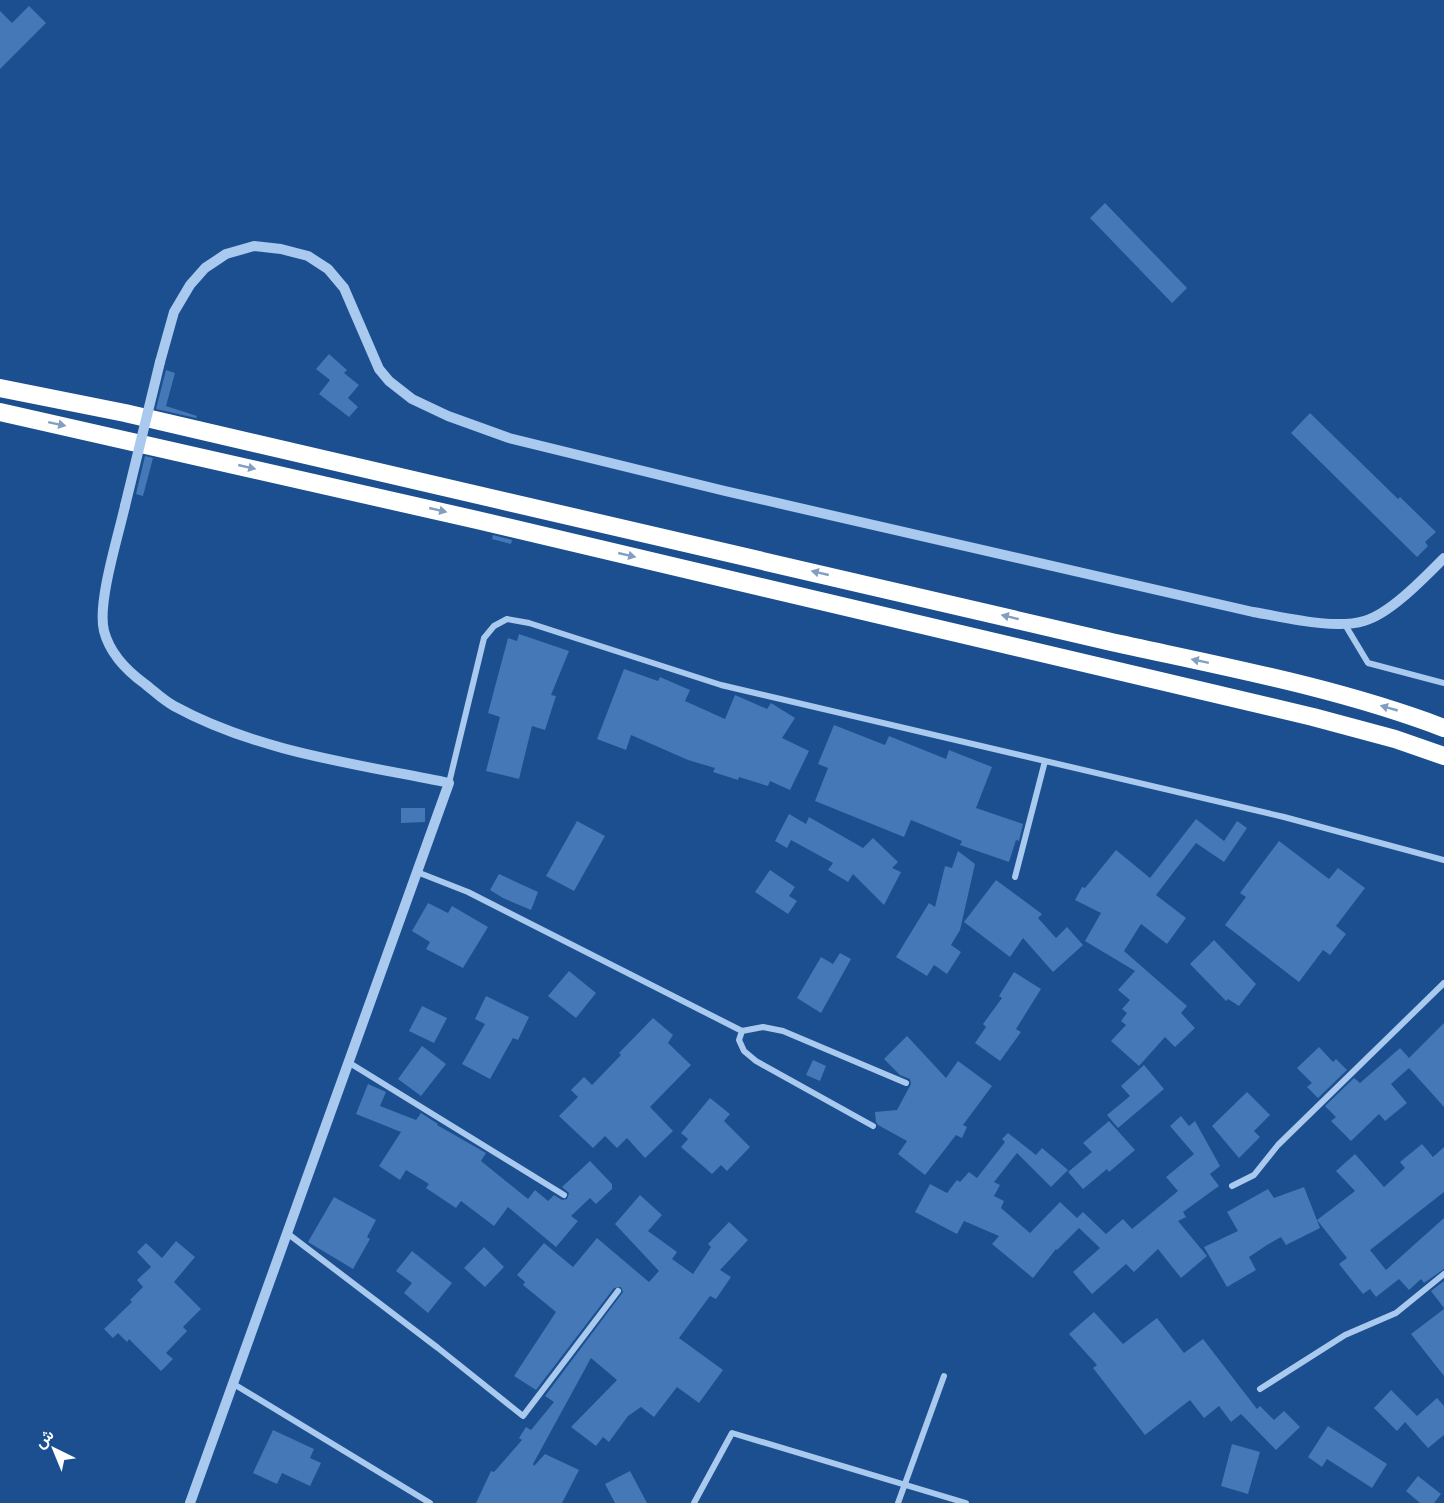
<svg xmlns="http://www.w3.org/2000/svg" width="1444" height="1503" viewBox="0 0 1444 1503" font-family="'Source Sans 3',Vazirmatn,sans-serif">
	<rect width="100%" height="100%" fill="#1b4f8f"/>
	<path fill="#4478b7" d="M 29,6 L 46,23 L 0,69 L 0,11 L 12,23 Z
		M 1105,203 L 1187,288 L 1172,303 L 1090,218 Z
		M 329,354 L 347,370 L 344,373 L 359,385 L 348,398 L 358,407 L 349,417 L 319,394 L 330,380 L 316,369 Z
		M 166,370 L 175,373 L 166,406 L 197,416 L 196,418 L 156,409 Z
		M 1310,413 L 1398,499 L 1400,497 L 1436,532 L 1425,542 L 1428,546 L 1417,557 L 1291,433 Z
		M 145,456 L 153,458 L 143,496 L 136,494 Z
		M 493,535 L 512,540 L 511,544 L 492,539 Z
		M 519,634 L 569,651 L 551,695 L 556,696 L 545,730 L 532,726 L 519,779 L 486,771 L 500,717 L 488,713 L 508,638 L 517,641 Z
		M 624,669 L 658,681 L 660,677 L 690,690 L 685,701 L 725,719 L 735,695 L 767,709 L 771,703 L 795,718 L 782,738 L 809,751 L 790,790 L 770,781 L 768,786 L 739,777 L 738,780 L 713,772 L 715,768 L 688,760 L 631,735 L 626,750 L 597,739 Z
		M 834,725 L 885,745 L 889,736 L 946,759 L 949,750 L 992,767 L 976,808 L 1023,824 L 1019,841 L 1016,840 L 1009,862 L 960,845 L 962,841 L 911,820 L 904,837 L 815,801 L 828,768 L 818,764 Z
		M 401,808 L 425,808 L 425,822 L 401,823 Z
		M 789,814 L 806,824 L 809,817 L 863,848 L 873,838 L 898,862 L 892,868 L 901,872 L 884,905 L 853,874 L 848,882 L 828,870 L 833,863 L 791,840 L 787,848 L 775,841 Z
		M 1196,819 L 1224,841 L 1237,821 L 1247,828 L 1224,862 L 1196,843 L 1156,895 L 1186,918 L 1167,944 L 1141,924 L 1124,951 L 1187,1006 L 1181,1013 L 1195,1028 L 1175,1047 L 1165,1037 L 1139,1066 L 1111,1041 L 1126,1025 L 1121,1021 L 1127,1013 L 1122,1009 L 1130,1000 L 1118,990 L 1135,971 L 1085,941 L 1101,913 L 1075,900 L 1082,887 L 1085,888 L 1116,850 L 1150,878 Z
		M 577,821 L 605,836 L 574,891 L 546,876 Z
		M 1279,841 L 1329,879 L 1338,868 L 1365,888 L 1336,926 L 1346,934 L 1330,955 L 1323,950 L 1299,982 L 1225,925 L 1246,897 L 1240,893 Z
		M 958,851 L 975,864 L 960,930 L 951,945 L 961,952 L 947,974 L 934,965 L 927,976 L 896,957 L 929,903 L 935,907 L 945,866 L 952,868 Z
		M 770,870 L 795,887 L 789,896 L 797,901 L 788,914 L 755,892 Z
		M 499,874 L 538,892 L 531,910 L 503,898 L 490,890 Z
		M 996,880 L 1042,914 L 1038,918 L 1056,938 L 1067,927 L 1083,945 L 1053,972 L 1023,938 L 1010,957 L 964,922 Z
		M 428,903 L 448,913 L 452,906 L 488,927 L 463,968 L 426,949 L 430,942 L 412,931 Z
		M 1214,940 L 1256,984 L 1239,1006 L 1228,999 L 1226,1001 L 1190,964 Z
		M 840,953 L 851,959 L 821,1013 L 797,998 L 821,957 L 833,964 Z
		M 569,971 L 596,993 L 576,1018 L 548,996 Z
		M 1014,972 L 1041,989 L 1016,1029 L 1021,1032 L 1000,1061 L 975,1043 L 986,1027 L 983,1024 L 1002,998 L 999,996 Z
		M 486,996 L 529,1017 L 518,1040 L 513,1038 L 490,1079 L 462,1064 L 485,1024 L 475,1019 Z
		M 422,1006 L 447,1018 L 434,1043 L 409,1031 Z
		M 653,1018 L 673,1035 L 668,1043 L 691,1065 L 650,1107 L 673,1131 L 645,1158 L 627,1138 L 617,1148 L 605,1136 L 593,1148 L 559,1116 L 578,1097 L 571,1090 L 584,1077 L 592,1085 L 621,1055 L 619,1053 Z
		M 1444,1023 L 1444,1107 L 1409,1068 L 1391,1084 L 1407,1103 L 1385,1121 L 1379,1114 L 1351,1141 L 1331,1121 L 1336,1117 L 1325,1106 L 1354,1078 L 1360,1083 L 1400,1048 L 1409,1058 Z
		M 907,1036 L 946,1078 L 958,1061 L 992,1086 L 963,1125 L 967,1127 L 962,1138 L 956,1135 L 925,1175 L 898,1154 L 907,1141 L 878,1125 L 876,1122 L 875,1112 L 897,1110 L 911,1084 L 910,1079 L 900,1075 L 884,1059 Z
		M 422,1046 L 446,1064 L 421,1096 L 398,1079 Z
		M 1319,1047 L 1333,1062 L 1336,1059 L 1347,1070 L 1318,1098 L 1307,1087 L 1312,1083 L 1297,1068 Z
		M 813,1060 L 826,1066 L 820,1081 L 806,1075 Z
		M 1144,1065 L 1164,1089 L 1118,1128 L 1107,1115 L 1130,1096 L 1121,1086 Z
		M 368,1084 L 386,1092 L 380,1106 L 416,1120 L 421,1113 L 438,1124 L 437,1125 L 486,1153 L 481,1161 L 528,1199 L 535,1190 L 548,1201 L 554,1195 L 562,1200 L 567,1199 L 569,1193 L 562,1187 L 590,1161 L 612,1184 L 612,1189 L 596,1204 L 590,1198 L 571,1216 L 578,1221 L 556,1247 L 508,1207 L 494,1226 L 461,1201 L 456,1208 L 426,1188 L 429,1184 L 406,1170 L 400,1180 L 379,1166 L 401,1132 L 356,1114 Z
		M 1247,1092 L 1270,1115 L 1254,1131 L 1260,1137 L 1239,1158 L 1212,1126 Z
		M 710,1098 L 730,1114 L 724,1121 L 750,1147 L 727,1171 L 721,1165 L 712,1174 L 681,1147 L 688,1139 L 681,1133 Z
		M 1181,1116 L 1189,1126 L 1195,1121 L 1220,1166 L 1210,1174 L 1219,1186 L 1183,1212 L 1186,1217 L 1178,1221 L 1207,1256 L 1181,1278 L 1158,1249 L 1134,1272 L 1126,1264 L 1092,1294 L 1073,1272 L 1100,1248 L 1079,1228 L 1057,1250 L 1056,1249 L 1033,1278 L 992,1244 L 999,1236 L 964,1221 L 957,1234 L 915,1212 L 930,1184 L 947,1193 L 957,1180 L 960,1182 L 969,1172 L 977,1178 L 1005,1142 L 1002,1139 L 1008,1133 L 1036,1155 L 1042,1148 L 1068,1170 L 1051,1187 L 1017,1153 L 994,1182 L 1000,1185 L 994,1196 L 1004,1201 L 1001,1208 L 1030,1233 L 1060,1202 L 1077,1218 L 1083,1212 L 1106,1234 L 1123,1219 L 1132,1229 L 1178,1191 L 1166,1177 L 1194,1154 L 1170,1126 Z
		M 1109,1121 L 1135,1150 L 1109,1172 L 1107,1169 L 1083,1189 L 1068,1172 L 1092,1152 L 1083,1143 Z
		M 1422,1144 L 1433,1157 L 1444,1147 L 1444,1192 L 1370,1250 L 1386,1270 L 1444,1218 L 1444,1269 L 1424,1283 L 1421,1279 L 1409,1290 L 1399,1279 L 1376,1297 L 1370,1289 L 1363,1294 L 1339,1264 L 1347,1258 L 1317,1220 L 1355,1191 L 1336,1171 L 1355,1154 L 1384,1187 L 1405,1168 L 1400,1162 Z
		M 1304,1187 L 1320,1228 L 1286,1245 L 1281,1237 L 1267,1245 L 1249,1257 L 1256,1270 L 1227,1287 L 1204,1247 L 1238,1231 L 1227,1212 L 1268,1189 L 1274,1198 Z
		M 640,1195 L 662,1215 L 648,1231 L 677,1252 L 672,1259 L 693,1274 L 711,1247 L 708,1244 L 729,1222 L 748,1240 L 720,1270 L 731,1277 L 716,1299 L 710,1296 L 679,1338 L 723,1370 L 699,1403 L 677,1387 L 654,1417 L 641,1407 L 628,1416 L 609,1442 L 603,1437 L 596,1446 L 571,1427 L 617,1380 L 591,1358 L 533,1464 L 534,1466 L 545,1454 L 579,1470 L 562,1503 L 476,1503 L 491,1471 L 494,1472 L 522,1440 L 519,1438 L 526,1427 L 531,1430 L 554,1402 L 545,1396 L 623,1292 L 621,1287 L 614,1288 L 536,1390 L 514,1376 L 556,1312 L 523,1285 L 525,1282 L 517,1275 L 544,1243 L 573,1267 L 597,1238 L 649,1282 L 659,1271 L 615,1224 Z
		M 334,1197 L 376,1220 L 367,1237 L 370,1239 L 353,1269 L 308,1242 Z
		M 176,1241 L 195,1257 L 174,1282 L 201,1309 L 183,1327 L 187,1331 L 166,1353 L 173,1359 L 161,1371 L 129,1339 L 127,1342 L 118,1333 L 113,1338 L 104,1329 L 132,1302 L 130,1300 L 143,1287 L 137,1280 L 151,1267 L 137,1252 L 146,1243 L 162,1258 Z
		M 484,1247 L 504,1267 L 485,1287 L 464,1268 Z
		M 412,1251 L 452,1283 L 428,1313 L 404,1293 L 412,1283 L 396,1271 Z
		M 1444,1281 L 1444,1308 L 1431,1291 Z
		M 1444,1309 L 1444,1376 L 1411,1334 Z
		M 1094,1312 L 1123,1344 L 1157,1318 L 1184,1353 L 1203,1339 L 1257,1409 L 1260,1406 L 1274,1420 L 1284,1411 L 1300,1427 L 1276,1450 L 1241,1414 L 1231,1422 L 1219,1406 L 1204,1418 L 1190,1400 L 1145,1435 L 1093,1368 L 1097,1365 L 1069,1334 Z
		M 1391,1390 L 1417,1416 L 1437,1398 L 1444,1406 L 1444,1435 L 1428,1448 L 1405,1422 L 1397,1431 L 1374,1408 Z
		M 1328,1426 L 1387,1464 L 1372,1488 L 1327,1459 L 1322,1467 L 1308,1457 Z
		M 273,1430 L 314,1449 L 310,1458 L 321,1463 L 310,1486 L 282,1473 L 277,1484 L 253,1473 Z
		M 1232,1444 L 1260,1452 L 1248,1494 L 1221,1486 Z
		M 630,1471 L 647,1503 L 615,1503 L 605,1484 Z
		M 1418,1476 L 1441,1494 L 1434,1503 L 1420,1503 L 1406,1491 Z"/>
	<g fill="none" stroke-linecap="round" stroke-linejoin="round">
		<path stroke="#a9c9ee" stroke-width="6" d="M 1344,623 L 1368,663 L 1444,683
			M 449,783 L 484,638 L 494,626 L 507,619 L 529,623 L 721,685 L 1284,817 L 1444,860
			M 417,872 L 468,892 L 742,1031
			M 1015,877 L 1045,761
			M 348,1062 L 564,1195
			M 873,1126 L 756,1061 L 744,1051 L 739,1040 L 742,1031 L 763,1027 L 783,1031 L 906,1083
			M 1232,1186 L 1254,1175 L 1278,1145 L 1444,983
			M 287,1233 L 438,1348 L 523,1416 L 618,1291
			M 232,1383 L 430,1503
			M 1260,1389 L 1345,1335 L 1396,1313 L 1444,1274
			M 694,1503 L 732,1433 L 966,1503
			M 898,1503 L 944,1376"/>
		<path stroke="#a9c9ee" stroke-width="10" d="M 160,362 L 174,312 L 190,285 L 205,268 L 226,254 L 254,246 L 281,249 L 308,256 L 328,269 L 344,288 L 379,369 L 389,381 L 412,399 L 448,416 L 509,438 L 725,491 L 1253,612 C 1284,617 1334,630 1364,621 C 1390,614 1425,577 1444,558
			M 125,506 C 118,537 97,603 104,631 C 110,654 127,671 145,684 C 154,691 163,700 174,706 C 258,752 357,764 449,783 L 190,1503"/>
		<path stroke="#fff" stroke-width="18" d="M 0,388 L 125,413 L 1107,641 C 1220,666 1336,687 1444,728
			M 0,412 L 477,520 L 1313,717 L 1395,739 L 1444,756"/>
		<path stroke="#a9c9ee" stroke-width="10" d="M 125,506 L 160,362"/>
	</g>
	<defs><path id="oneway-solid" d="M-6-.8H1V-3.2L6.5 0L1 3.2V.8H-6Z" transform="scale(1.5)"/></defs>
	<g fill="#829ec1">
		<use href="#oneway-solid" transform="translate(57 424) rotate(12)"/>
		<use href="#oneway-solid" transform="translate(247 467) rotate(13)"/>
		<use href="#oneway-solid" transform="translate(438 510) rotate(13)"/>
		<use href="#oneway-solid" transform="translate(627 555) rotate(13)"/>
		<use href="#oneway-solid" transform="translate(820 573) rotate(-167)"/>
		<use href="#oneway-solid" transform="translate(1010 617) rotate(-166)"/>
		<use href="#oneway-solid" transform="translate(1200 661) rotate(-168)"/>
		<use href="#oneway-solid" transform="translate(1389 708) rotate(-164)"/>
	</g>
	<g transform="translate(54 1449) rotate(317)" stroke="#1b4f8f" stroke-width="4.5" paint-order="stroke">
	<path d="M0-4.5L10 22L0 15L-10 22Z" fill="#ffffff"/>
	<text y="-9" font-size="16" font-weight="bold" text-anchor="middle" fill="#ffffff">ش</text>
	</g>
</svg>
